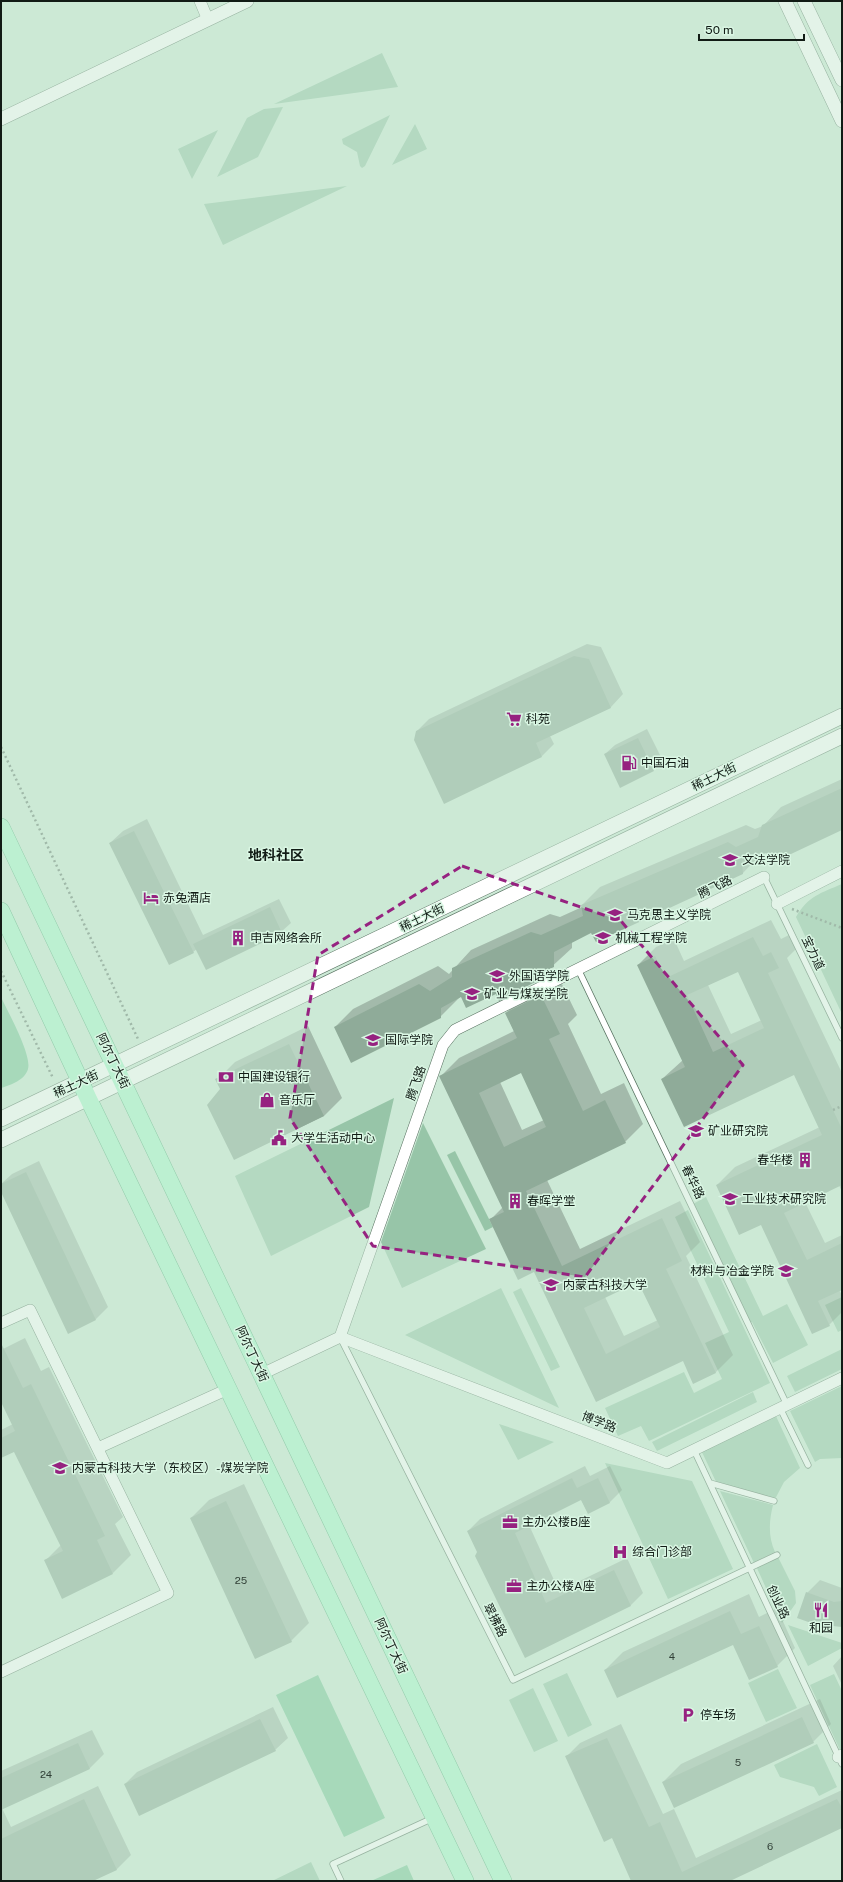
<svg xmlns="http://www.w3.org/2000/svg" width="843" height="1882" viewBox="0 0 843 1882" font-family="'Public Sans','Noto Sans SC',sans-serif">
	<rect width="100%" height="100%" fill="#cce9d6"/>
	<path fill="#97c5a8" d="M 382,53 L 398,87 L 274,104 Z
		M 283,107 L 258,157 L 217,177 L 247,118 L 264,109 Z
		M 390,115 L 365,166 L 362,168 L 360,166 L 357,152 L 343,144 L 342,139 Z
		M 415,124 L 427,149 L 392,165 Z
		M 218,130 L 192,179 L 178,149 Z
		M 347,186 L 223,245 L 204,204 Z
		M 842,884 L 842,1014 L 796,917 C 808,896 821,893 842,884 Z
		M 394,1098 L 369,1207 L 271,1256 L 235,1176 Z
		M 423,1123 L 486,1249 L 402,1288 L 381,1242 Z
		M 455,1151 L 493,1227 L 485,1231 L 447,1155 Z
		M 706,1197 L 763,1316 L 787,1304 L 808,1345 L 773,1363 L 752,1322 L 750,1323 L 693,1204 Z
		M 688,1210 L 770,1383 L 649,1441 L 641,1426 L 618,1436 L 605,1408 L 684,1372 L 694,1393 L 722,1379 L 705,1343 L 729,1332 L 675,1217 Z
		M 501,1288 L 559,1408 L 405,1335 Z
		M 521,1288 L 560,1367 L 551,1371 L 513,1292 Z
		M 842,1297 L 842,1330 L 838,1332 L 825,1305 Z
		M 842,1349 L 842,1369 L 795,1392 L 787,1376 Z
		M 842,1386 L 842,1458 L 820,1459 L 815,1462 L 790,1411 Z
		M 753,1392 L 757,1402 L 657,1451 L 652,1442 Z
		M 775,1414 L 800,1468 L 784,1482 L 774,1501 L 718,1486 L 701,1450 Z
		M 499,1424 L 554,1442 L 518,1460 Z
		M 605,1463 L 692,1481 L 733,1569 L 668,1599 Z
		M 720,1491 L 773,1505 C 769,1521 768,1537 775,1552 L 754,1563 Z
		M 777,1555 L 795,1591 L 796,1603 L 782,1623 L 756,1566 Z
		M 788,1625 L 842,1643 L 842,1648 L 808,1666 Z
		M 778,1669 L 797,1708 L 766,1722 L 748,1683 Z
		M 567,1673 L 592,1725 L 568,1737 L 543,1684 Z
		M 834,1674 L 842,1691 L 842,1749 L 840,1750 L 810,1685 Z
		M 533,1688 L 558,1741 L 534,1752 L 509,1700 Z
		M 817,1744 L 837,1787 L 819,1796 L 814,1787 L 780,1777 L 774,1765 Z
		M 311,1862 L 320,1881 L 272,1881 Z"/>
	<path fill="#7ac69a" d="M 1,997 C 8,1012 32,1055 28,1069 C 25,1080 11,1085 1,1088 Z
		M 318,1675 L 385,1818 L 344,1837 L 276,1695 Z
		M 407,1865 L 414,1881 L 371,1881 Z"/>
	<path fill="#0003" fill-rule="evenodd" d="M 587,644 L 601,647 L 623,694 L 611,707 L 550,736 L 554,744 L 542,756 L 417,731 L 429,719 Z
		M 647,729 L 663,761 L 653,770 L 605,754 L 615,745 Z
		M 842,779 L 842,829 L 761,854 L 743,873 L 591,932 L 572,942 L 572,948 L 535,982 L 496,993 L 461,996 L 440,1017 L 335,1027 L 353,1009 L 438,966 L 449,974 L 471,950 L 550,914 L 560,917 L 582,907 L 582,905 L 600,887 L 746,825 L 755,829 L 763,826 L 781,807 Z
		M 147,819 L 203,935 L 279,899 L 291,923 L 281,932 L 206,968 L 197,949 L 193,952 L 110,843 L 123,831 Z
		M 771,920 L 781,939 L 789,935 L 796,949 L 787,958 L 842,1073 L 842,1192 L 839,1185 L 805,1202 L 825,1243 L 842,1235 L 842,1289 L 839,1290 L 842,1295 L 842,1312 L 829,1325 L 761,1223 L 717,1185 L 735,1167 L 820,1127 L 795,1074 L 662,1079 L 683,1060 L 638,965 L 656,947 L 674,939 L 684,961 ZM 739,970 L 762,1020 L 731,1034 L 708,985 Z
		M 559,978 L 577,1015 L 568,1024 L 601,1094 L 624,1083 L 643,1124 L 625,1142 L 547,1180 L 580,1249 L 680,1201 L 700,1242 L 686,1256 L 733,1355 L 715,1373 L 683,1360 L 597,1401 L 535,1271 L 490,1220 L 503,1207 L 441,1076 L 459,1058 L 514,1031 L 506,1013 L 524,995 ZM 522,1072 L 544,1120 L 522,1130 L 500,1082 ZM 639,1280 L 658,1320 L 624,1336 L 605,1297 Z
		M 308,1026 L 342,1098 L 324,1116 L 234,1159 L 221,1089 L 217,1080 L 235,1062 Z
		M 39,1161 L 108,1307 L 96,1319 L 69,1332 L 1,1189 L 1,1184 L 12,1174 Z
		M 25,1338 L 41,1371 L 49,1367 L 123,1517 L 115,1524 L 131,1555 L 113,1573 L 45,1561 L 61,1545 L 15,1450 L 1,1457 L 1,1430 L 13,1424 L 1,1399 L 1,1350 Z
		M 585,1466 L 590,1476 L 610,1466 L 622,1490 L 610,1502 L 588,1513 L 581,1499 L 529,1525 L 559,1591 L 627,1558 L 643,1593 L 631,1605 L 525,1657 L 468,1531 L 480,1519 Z
		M 244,1484 L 309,1623 L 291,1641 L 191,1518 L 209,1500 Z
		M 820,1580 L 842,1588 L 842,1626 L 807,1593 Z
		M 749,1594 L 759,1617 L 777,1608 L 795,1648 L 777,1666 L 734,1644 L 605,1670 L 623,1652 Z
		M 842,1656 L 842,1685 L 833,1666 Z
		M 820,1699 L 831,1724 L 813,1742 L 663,1782 L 681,1764 Z
		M 273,1707 L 288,1738 L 275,1750 L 125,1784 L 137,1772 Z
		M 621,1724 L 663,1814 L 674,1809 L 696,1858 L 842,1790 L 842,1827 L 727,1881 L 632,1881 L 612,1837 L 566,1757 L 580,1743 Z
		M 92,1730 L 104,1754 L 90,1768 L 2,1808 L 11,1827 L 98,1786 L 131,1855 L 117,1869 L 90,1881 L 1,1881 L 1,1771 Z"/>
	<path fill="#8fab99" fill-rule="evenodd" d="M 574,656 L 589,659 L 611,708 L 536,743 L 542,757 L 444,804 L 414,740 L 416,731 Z
		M 638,738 L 654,771 L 620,788 L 604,754 Z
		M 842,788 L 842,830 L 774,862 L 766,853 L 742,861 L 743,874 L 596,942 L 591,933 L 554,952 L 554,967 L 533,977 L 535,982 L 499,1001 L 496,994 L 466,1008 L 461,997 L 441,1008 L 441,1018 L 351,1063 L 334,1027 L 419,984 L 430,991 L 452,977 L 452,968 L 531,932 L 541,935 L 583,916 L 581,905 L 728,842 L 736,847 L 758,837 L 762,825 Z
		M 134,831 L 194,953 L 169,965 L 109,843 Z
		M 270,907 L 282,933 L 206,970 L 193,944 Z
		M 753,937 L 763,956 L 771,952 L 779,968 L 768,973 L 842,1129 L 842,1185 L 784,1213 L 807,1260 L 842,1243 L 842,1290 L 818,1301 L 830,1326 L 812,1334 L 761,1225 L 739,1235 L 716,1185 L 822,1135 L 794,1075 L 684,1127 L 661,1079 L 685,1067 L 637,965 L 655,956 L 666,978 ZM 738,972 L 764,1028 L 713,1052 L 687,995 Z
		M 541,995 L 560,1034 L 549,1039 L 583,1111 L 605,1100 L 626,1143 L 526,1191 L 562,1266 L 662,1218 L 682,1261 L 666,1269 L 716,1373 L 693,1384 L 683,1361 L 596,1402 L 534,1272 L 518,1280 L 489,1219 L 504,1212 L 439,1076 L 517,1038 L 505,1013 ZM 521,1073 L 546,1127 L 504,1147 L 479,1093 ZM 638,1282 L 660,1327 L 606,1354 L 584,1308 Z
		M 289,1044 L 324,1116 L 234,1160 L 207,1105 L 220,1089 L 215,1079 Z
		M 26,1172 L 96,1320 L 68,1334 L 1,1192 L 1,1184 Z
		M 1,1343 L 23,1388 L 31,1384 L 105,1536 L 97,1540 L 113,1574 L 62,1599 L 44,1560 L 63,1551 L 14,1452 L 1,1458 L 1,1438 L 15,1431 L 1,1402 Z
		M 572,1478 L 577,1488 L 598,1478 L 610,1503 L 588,1514 L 581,1500 L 515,1533 L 546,1603 L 614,1570 L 631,1606 L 525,1658 L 475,1556 L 477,1552 L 467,1531 Z
		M 226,1501 L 292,1642 L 255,1659 L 190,1518 Z
		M 806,1592 L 834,1602 L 842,1601 L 842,1627 L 814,1624 L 797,1618 Z
		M 730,1611 L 741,1634 L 759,1626 L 778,1667 L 749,1680 L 733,1645 L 617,1698 L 604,1670 Z
		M 802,1717 L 814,1743 L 674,1808 L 662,1782 Z
		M 260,1719 L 276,1751 L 139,1816 L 124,1784 Z
		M 607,1738 L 649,1827 L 660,1822 L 682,1872 L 837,1799 L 842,1808 L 842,1828 L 730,1881 L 631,1881 L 612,1838 L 604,1842 L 565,1756 Z
		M 78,1743 L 90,1769 L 1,1810 L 1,1778 Z
		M 84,1799 L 117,1870 L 93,1881 L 1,1881 L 1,1839 Z"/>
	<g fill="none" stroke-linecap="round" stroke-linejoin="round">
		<g stroke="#577160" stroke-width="7">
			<path id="service" d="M 764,877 L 842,1038
				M 578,969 L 787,1405
				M 341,1339 L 513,1680 L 777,1555
				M 780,1408 L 808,1465
				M 694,1450 L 842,1764
				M 710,1483 L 774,1501
				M 341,1881 L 333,1864 L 433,1818"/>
		</g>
		<g stroke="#577160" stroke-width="12">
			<path id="minor" d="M 200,1 L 208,20
				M 777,904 L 842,871
				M 1,1323 L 30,1310 L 168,1593 L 1,1672
				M 340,1337 L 443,1045 L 455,1030 L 764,877
				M 340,1337 L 667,1463 L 842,1378
				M 262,1374 L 340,1337
				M 98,1448 L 228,1389
				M 838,1757 L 842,1755"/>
		</g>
		<g stroke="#577160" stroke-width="14">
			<path id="tertiary" d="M 785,1 L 842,121
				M 804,1 L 842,80
				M 1,119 L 247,1"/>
		</g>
		<g stroke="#577160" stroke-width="16">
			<path id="secondary" d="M 1,1119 L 842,716
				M 1,1140 L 842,736"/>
		</g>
		<g stroke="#4ea776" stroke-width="18">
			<path id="primary" d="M 1,827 L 503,1881
				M 1,911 L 88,1098 L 465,1881"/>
		</g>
		<path stroke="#6c7f73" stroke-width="2.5" stroke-dasharray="2 3" stroke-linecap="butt" d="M 1,747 L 138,1039
			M 792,909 L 842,928
			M 1,971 L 53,1078
			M 833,1110 L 842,1106"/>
		<use href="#service" stroke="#fff" stroke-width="5.5"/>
		<use href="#minor" stroke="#fff" stroke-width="11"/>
		<use href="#tertiary" stroke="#fff" stroke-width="13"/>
		<use href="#secondary" stroke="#fff" stroke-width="15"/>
		<use href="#primary" stroke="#a9f8cd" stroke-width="17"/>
	</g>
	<path d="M0 0H843V1882H0ZM 462,866 L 621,921 L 743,1065 L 585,1277 L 373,1246 L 290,1118 L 318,955 Z" fill="#cce9d6" fill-opacity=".55" fill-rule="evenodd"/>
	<path fill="none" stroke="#962280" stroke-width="3" stroke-dasharray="8 5" stroke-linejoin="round" d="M 462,866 L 621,921 L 743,1065 L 585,1277 L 373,1246 L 290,1118 L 318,955 Z"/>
	<defs>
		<g id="supermarket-bare" transform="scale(1.2)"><path d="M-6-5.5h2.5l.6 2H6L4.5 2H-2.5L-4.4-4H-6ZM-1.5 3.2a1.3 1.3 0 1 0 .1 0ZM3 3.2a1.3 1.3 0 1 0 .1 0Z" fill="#962280" stroke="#d9f6e3" stroke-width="2.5" paint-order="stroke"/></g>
		<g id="fuel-bare" transform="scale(1.2)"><path d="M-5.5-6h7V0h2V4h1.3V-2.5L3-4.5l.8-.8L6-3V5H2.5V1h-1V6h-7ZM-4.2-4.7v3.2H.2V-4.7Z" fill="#962280" stroke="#d9f6e3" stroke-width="2.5" paint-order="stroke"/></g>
		<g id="university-bare" transform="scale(1.2)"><path d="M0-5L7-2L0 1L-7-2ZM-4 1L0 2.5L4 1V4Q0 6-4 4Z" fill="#962280" stroke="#d9f6e3" stroke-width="2.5" paint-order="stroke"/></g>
		<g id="hotel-bare" transform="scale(1.2)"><path d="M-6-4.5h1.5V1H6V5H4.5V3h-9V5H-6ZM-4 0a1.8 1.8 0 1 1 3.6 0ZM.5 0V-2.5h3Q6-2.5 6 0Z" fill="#962280" stroke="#d9f6e3" stroke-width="2.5" paint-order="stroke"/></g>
		<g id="building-bare" transform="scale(1.2)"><path d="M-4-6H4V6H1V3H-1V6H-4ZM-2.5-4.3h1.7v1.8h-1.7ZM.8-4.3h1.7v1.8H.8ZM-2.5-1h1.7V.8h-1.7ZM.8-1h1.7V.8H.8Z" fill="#962280" stroke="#d9f6e3" stroke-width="2.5" paint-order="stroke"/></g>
		<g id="bank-bare" transform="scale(1.2)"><path d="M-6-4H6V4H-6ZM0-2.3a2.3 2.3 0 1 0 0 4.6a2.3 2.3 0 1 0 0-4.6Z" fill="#962280" stroke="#d9f6e3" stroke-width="2.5" paint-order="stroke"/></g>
		<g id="shop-bare" transform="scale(1.2)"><path d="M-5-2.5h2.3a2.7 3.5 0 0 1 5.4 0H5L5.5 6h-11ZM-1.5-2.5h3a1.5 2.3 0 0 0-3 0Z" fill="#962280" stroke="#d9f6e3" stroke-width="2.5" paint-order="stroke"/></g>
		<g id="civic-bare" transform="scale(1.2)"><path d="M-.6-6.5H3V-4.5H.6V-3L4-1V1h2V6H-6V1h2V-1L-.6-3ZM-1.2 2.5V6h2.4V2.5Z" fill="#962280" stroke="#d9f6e3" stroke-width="2.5" paint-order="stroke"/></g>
		<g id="office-bare" transform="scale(1.2)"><path d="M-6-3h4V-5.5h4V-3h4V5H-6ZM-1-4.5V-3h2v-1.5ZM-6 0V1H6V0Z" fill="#962280" stroke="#d9f6e3" stroke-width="2.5" paint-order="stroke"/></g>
		<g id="hospital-bare" transform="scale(1.2)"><path d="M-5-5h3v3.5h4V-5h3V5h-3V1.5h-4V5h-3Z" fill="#962280" stroke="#d9f6e3" stroke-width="2.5" paint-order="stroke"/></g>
		<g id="restaurant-bare" transform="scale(1.2)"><path d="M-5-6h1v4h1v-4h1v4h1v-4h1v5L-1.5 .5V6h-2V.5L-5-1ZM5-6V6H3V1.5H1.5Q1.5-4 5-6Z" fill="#962280" stroke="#d9f6e3" stroke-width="2.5" paint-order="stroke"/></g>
		<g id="parking-bare" transform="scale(1.2)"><path d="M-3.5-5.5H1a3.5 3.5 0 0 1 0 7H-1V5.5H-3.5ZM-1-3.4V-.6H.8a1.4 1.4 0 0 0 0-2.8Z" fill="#962280" stroke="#d9f6e3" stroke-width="2.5" paint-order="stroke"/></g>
	</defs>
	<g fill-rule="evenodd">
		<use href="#supermarket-bare" x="514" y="719"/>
		<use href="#fuel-bare" x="629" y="763"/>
		<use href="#university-bare" x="730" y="860"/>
		<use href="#hotel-bare" x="151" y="898"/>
		<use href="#university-bare" x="615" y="915"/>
		<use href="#building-bare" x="238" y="938"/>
		<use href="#university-bare" x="603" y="938"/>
		<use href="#university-bare" x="497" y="976"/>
		<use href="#university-bare" x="472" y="994"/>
		<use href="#university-bare" x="373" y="1040"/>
		<use href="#bank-bare" x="226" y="1077"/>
		<use href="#shop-bare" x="267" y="1100"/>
		<use href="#university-bare" x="696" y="1131"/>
		<use href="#civic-bare" x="279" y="1138"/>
		<use href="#building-bare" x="805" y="1160"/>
		<use href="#university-bare" x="730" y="1199"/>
		<use href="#building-bare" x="515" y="1201"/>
		<use href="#university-bare" x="786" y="1271"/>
		<use href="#university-bare" x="551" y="1285"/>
		<use href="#university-bare" x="60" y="1468"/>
		<use href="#office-bare" x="510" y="1522"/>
		<use href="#hospital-bare" x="620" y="1552"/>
		<use href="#office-bare" x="514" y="1586"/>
		<use href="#restaurant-bare" x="821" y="1610"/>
		<use href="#parking-bare" x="688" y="1715"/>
	</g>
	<g text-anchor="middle" stroke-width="3" stroke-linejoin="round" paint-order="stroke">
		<g font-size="10" fill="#303f36">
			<text x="241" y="1584">25</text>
			<text x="672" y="1660">4</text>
			<text x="738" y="1766">5</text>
			<text x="46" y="1778">24</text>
			<text x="770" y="1850">6</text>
		</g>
		<g font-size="12" fill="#111b15" stroke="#d9f6e3" text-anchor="start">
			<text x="526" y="723">科苑</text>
			<text x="641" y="767">中国石油</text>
			<text x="742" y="864">文法学院</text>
			<text x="163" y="902">赤兔酒店</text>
			<text x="627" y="919">马克思主义学院</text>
			<text x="250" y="942">申吉网络会所</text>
			<text x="615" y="942">机械工程学院</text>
			<text x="509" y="980">外国语学院</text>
			<text x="484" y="998">矿业与煤炭学院</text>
			<text x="385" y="1044">国际学院</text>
			<text x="238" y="1081">中国建设银行</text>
			<text x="279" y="1104">音乐厅</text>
			<text x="708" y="1135">矿业研究院</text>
			<text x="291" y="1142">大学生活动中心</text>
			<text x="793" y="1164" text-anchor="end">春华楼</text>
			<text x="742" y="1203">工业技术研究院</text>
			<text x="527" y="1205">春晖学堂</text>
			<text x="774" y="1275" text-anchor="end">材料与冶金学院</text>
			<text x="563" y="1289">内蒙古科技大学</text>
			<text x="72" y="1472">内蒙古科技大学（东校区）-煤炭学院</text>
			<text x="522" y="1526">主办公楼B座</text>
			<text x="632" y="1556">综合门诊部</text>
			<text x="526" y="1590">主办公楼A座</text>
			<text x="821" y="1632" text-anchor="middle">和园</text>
			<text x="700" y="1719">停车场</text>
		</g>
		<g font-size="12" fill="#111b15" stroke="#d9f6e3">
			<text transform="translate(714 777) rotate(-26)" y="4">稀土大街</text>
			<text transform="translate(715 887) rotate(-26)" y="4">腾飞路</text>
			<text transform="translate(422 918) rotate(-26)" y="4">稀土大街</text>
			<text transform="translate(813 953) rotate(64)" y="4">宝力道</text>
			<text transform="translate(113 1061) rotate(64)" y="4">阿尔丁大街</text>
			<text transform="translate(416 1083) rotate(-71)" y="4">腾飞路</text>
			<text transform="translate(76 1084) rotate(-25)" y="4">稀土大街</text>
			<text transform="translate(693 1182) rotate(64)" y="4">春华路</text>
			<text transform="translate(252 1354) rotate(65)" y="4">阿尔丁大街</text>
			<text transform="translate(599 1422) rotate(21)" y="4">博学路</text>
			<text transform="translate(778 1602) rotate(65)" y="4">创业路</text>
			<text transform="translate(495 1620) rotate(63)" y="4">翠拂路</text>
			<text transform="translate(391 1646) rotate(65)" y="4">阿尔丁大街</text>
		</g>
		<g font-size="14" font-weight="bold" fill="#111b15" stroke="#d9f6e3">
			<text x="276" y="860">地科社区</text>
		</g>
	</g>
	<rect width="843" height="1882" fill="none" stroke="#111b15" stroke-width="4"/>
	<path d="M699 34v6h105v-6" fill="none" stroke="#111b15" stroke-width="2"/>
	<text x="705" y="34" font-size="12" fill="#111b15" stroke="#d9f6e3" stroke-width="3" paint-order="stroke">50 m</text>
</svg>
